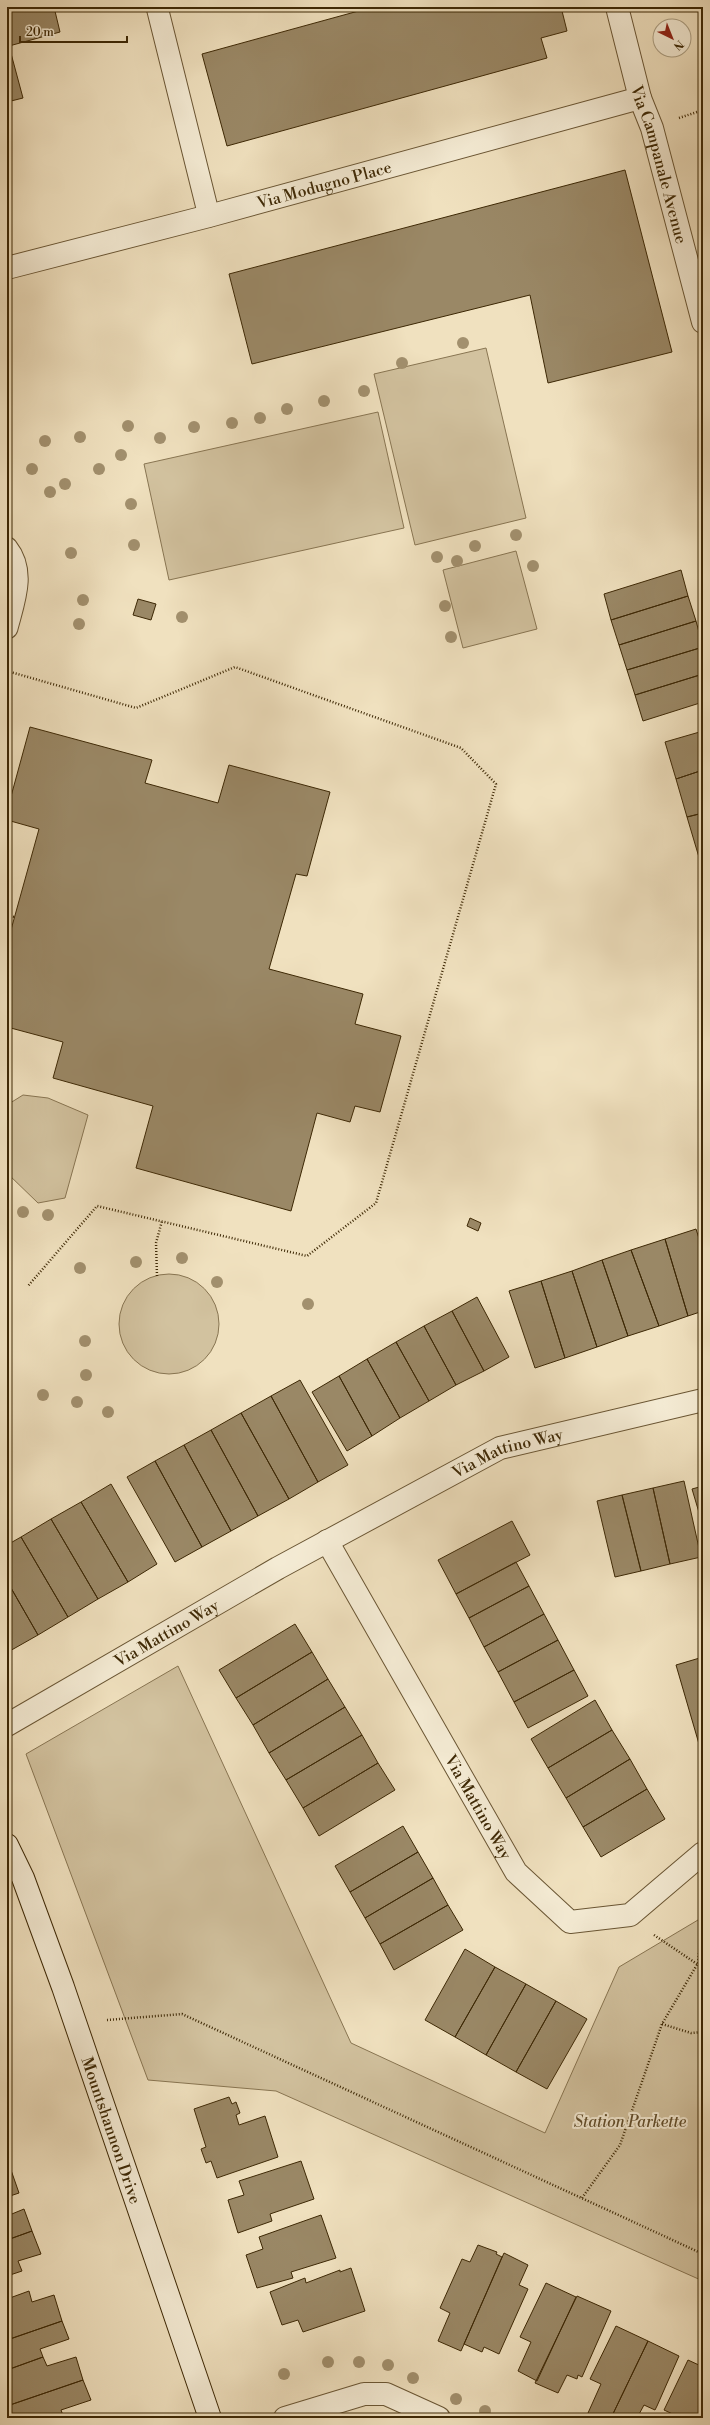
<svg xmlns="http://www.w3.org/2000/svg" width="710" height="2425" viewBox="0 0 710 2425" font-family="'Libre Bodoni',serif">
	<rect width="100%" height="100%" fill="#f0e1bf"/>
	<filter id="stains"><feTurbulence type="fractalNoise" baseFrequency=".005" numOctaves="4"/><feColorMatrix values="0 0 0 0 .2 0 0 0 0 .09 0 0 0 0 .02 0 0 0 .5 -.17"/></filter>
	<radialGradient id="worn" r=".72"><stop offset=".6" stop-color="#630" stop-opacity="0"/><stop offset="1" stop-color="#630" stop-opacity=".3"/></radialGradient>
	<path fill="#d2c29f" stroke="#887552" d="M 486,348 L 526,518 L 415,545 L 374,374 Z
		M 378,412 L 404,528 L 169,580 L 144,464 Z
		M 516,551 L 537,629 L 463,648 L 443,570 Z
		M 23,1095 L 48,1098 L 88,1115 L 65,1198 L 38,1203 L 7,1173 L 7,1105 Z
		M119 1324a50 50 0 1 1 100 0a50 50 0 1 1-100 0Z
		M 178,1666 L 351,2043 L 545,2133 L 619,1967 L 703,1917 L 703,2281 L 276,2091 L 148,2080 L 26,1754 Z"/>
	<path fill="#9a8866" stroke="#3d2805" d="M 7,7 L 54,7 L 60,32 L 9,46 L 23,98 L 7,102 Z
		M 373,7 L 561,7 L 567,31 L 541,38 L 547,58 L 227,146 L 202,54 Z
		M 625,170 L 672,352 L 548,383 L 530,295 L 252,364 L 229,274 Z
		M 681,570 L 688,596 L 611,620 L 604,594 Z
		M 688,596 L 696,621 L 619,645 L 611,620 Z
		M 138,599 L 156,604 L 151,620 L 133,615 Z
		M 696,621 L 703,647 L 627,670 L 619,645 Z
		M 703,647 L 703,674 L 635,695 L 627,670 Z
		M 703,674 L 703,702 L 643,721 L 635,695 Z
		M 30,727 L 152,760 L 145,783 L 218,803 L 229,765 L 330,792 L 307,876 L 296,874 L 269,969 L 363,994 L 355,1024 L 401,1036 L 380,1112 L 355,1106 L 350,1122 L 317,1113 L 291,1211 L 136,1168 L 153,1106 L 53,1078 L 63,1042 L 7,1027 L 7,937 L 9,937 L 39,829 L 7,820 L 7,811 Z
		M 703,731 L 703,770 L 676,779 L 665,742 Z
		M 703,770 L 703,813 L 687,817 L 676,779 Z
		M 703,813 L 703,852 L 698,854 L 687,817 Z
		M 703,852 L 703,870 L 698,854 Z
		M 470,1218 L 481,1223 L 478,1231 L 467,1226 Z
		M 696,1229 L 703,1251 L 703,1311 L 688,1316 L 665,1239 Z
		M 665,1239 L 688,1316 L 659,1326 L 631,1250 Z
		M 631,1250 L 659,1326 L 628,1336 L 602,1260 Z
		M 602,1260 L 628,1336 L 597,1347 L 572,1271 Z
		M 572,1271 L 597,1347 L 565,1358 L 541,1281 Z
		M 541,1281 L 565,1358 L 535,1368 L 509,1291 Z
		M 477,1297 L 509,1357 L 484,1371 L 452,1311 Z
		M 452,1311 L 484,1371 L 456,1385 L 424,1326 Z
		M 424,1326 L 456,1385 L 429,1401 L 396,1342 Z
		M 396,1342 L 429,1401 L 400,1418 L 367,1359 Z
		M 367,1359 L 400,1418 L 372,1436 L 339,1376 Z
		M 339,1376 L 372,1436 L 347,1451 L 312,1392 Z
		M 300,1380 L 348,1465 L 318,1482 L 271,1396 Z
		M 271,1396 L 318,1482 L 289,1499 L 241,1413 Z
		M 241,1413 L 289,1499 L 258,1516 L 211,1430 Z
		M 211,1430 L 258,1516 L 231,1531 L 184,1445 Z
		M 184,1445 L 231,1531 L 202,1547 L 155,1461 Z
		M 155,1461 L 202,1547 L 175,1562 L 127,1477 Z
		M 684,1481 L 701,1557 L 670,1564 L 653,1488 Z
		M 111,1484 L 157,1564 L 128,1582 L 81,1502 Z
		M 703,1486 L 703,1526 L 692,1489 Z
		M 653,1488 L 670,1564 L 641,1571 L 622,1495 Z
		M 622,1495 L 641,1571 L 615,1577 L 597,1501 Z
		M 81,1502 L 128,1582 L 98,1599 L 51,1519 Z
		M 51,1519 L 98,1599 L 68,1617 L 21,1537 Z
		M 512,1521 L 530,1555 L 456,1594 L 438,1560 Z
		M 21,1537 L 68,1617 L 38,1635 L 7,1581 L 7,1545 Z
		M 516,1562 L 529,1586 L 469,1618 L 456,1594 Z
		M 7,1581 L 38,1635 L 8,1652 L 7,1650 Z
		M 529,1586 L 544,1614 L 484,1647 L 469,1618 Z
		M 544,1614 L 558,1640 L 498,1672 L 484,1647 Z
		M 295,1624 L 312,1652 L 236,1698 L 219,1670 Z
		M 558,1640 L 574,1670 L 514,1702 L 498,1672 Z
		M 312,1652 L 328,1679 L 253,1725 L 236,1698 Z
		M 703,1657 L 703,1742 L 699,1744 L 676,1665 Z
		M 574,1670 L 588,1696 L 528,1728 L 514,1702 Z
		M 328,1679 L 345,1707 L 269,1753 L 253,1725 Z
		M 595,1700 L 612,1730 L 548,1768 L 531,1739 Z
		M 345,1707 L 362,1735 L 286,1780 L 269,1753 Z
		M 612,1730 L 630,1759 L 566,1798 L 548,1768 Z
		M 362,1735 L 378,1763 L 303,1808 L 286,1780 Z
		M 630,1759 L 647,1789 L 583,1827 L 566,1798 Z
		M 378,1763 L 395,1790 L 319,1836 L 303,1808 Z
		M 647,1789 L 665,1819 L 601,1857 L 583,1827 Z
		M 403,1826 L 418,1852 L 350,1892 L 335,1866 Z
		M 418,1852 L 433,1878 L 365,1918 L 350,1892 Z
		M 433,1878 L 448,1905 L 380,1944 L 365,1918 Z
		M 448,1905 L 463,1930 L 394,1970 L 380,1944 Z
		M 465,1949 L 495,1967 L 455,2037 L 425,2020 Z
		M 495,1967 L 526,1984 L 486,2055 L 455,2037 Z
		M 526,1984 L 556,2001 L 516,2072 L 486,2055 Z
		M 556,2001 L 587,2019 L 547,2089 L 516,2072 Z
		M 229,2097 L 232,2104 L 236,2102 L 240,2113 L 236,2115 L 239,2125 L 265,2116 L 278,2157 L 217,2178 L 211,2161 L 206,2163 L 201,2149 L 206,2147 L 194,2109 Z
		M 7,2157 L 11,2170 L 7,2172 Z
		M 301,2161 L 314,2199 L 270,2214 L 272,2221 L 238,2233 L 228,2200 L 244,2195 L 239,2181 Z
		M 11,2170 L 19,2193 L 7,2197 L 7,2172 Z
		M 24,2209 L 32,2231 L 7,2240 L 7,2216 Z
		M 321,2215 L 336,2258 L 291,2272 L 293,2278 L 257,2288 L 246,2255 L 263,2249 L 259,2237 Z
		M 32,2231 L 41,2254 L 18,2261 L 22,2271 L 7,2276 L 7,2240 Z
		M 478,2245 L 497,2252 L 496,2254 L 502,2257 L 461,2351 L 438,2341 L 450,2313 L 440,2308 L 462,2259 L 470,2262 Z
		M 504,2253 L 528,2265 L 519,2285 L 528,2289 L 499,2354 L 484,2347 L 482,2352 L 464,2344 Z
		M 351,2268 L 365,2311 L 303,2332 L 298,2320 L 282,2325 L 270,2292 L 305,2278 L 306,2283 L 340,2270 L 340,2272 Z
		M 546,2283 L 576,2297 L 537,2381 L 518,2371 L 531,2342 L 520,2337 Z
		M 29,2291 L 32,2302 L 54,2295 L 62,2321 L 7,2340 L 7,2299 Z
		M 577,2296 L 611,2311 L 582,2377 L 578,2375 L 577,2379 L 567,2375 L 558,2393 L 535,2383 Z
		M 62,2321 L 69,2339 L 40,2349 L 43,2357 L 7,2370 L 7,2340 Z
		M 616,2326 L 648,2341 L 611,2418 L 599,2418 L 588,2413 L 601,2384 L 590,2379 Z
		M 648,2341 L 679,2356 L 657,2406 L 655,2410 L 644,2405 L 637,2418 L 611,2418 Z
		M 43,2357 L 47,2366 L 76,2357 L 83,2380 L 7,2406 L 7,2370 Z
		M 688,2360 L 701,2366 L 703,2361 L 703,2412 L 700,2418 L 677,2418 L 677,2416 L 664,2410 Z
		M 83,2380 L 91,2400 L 61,2410 L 64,2418 L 7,2418 L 7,2406 Z"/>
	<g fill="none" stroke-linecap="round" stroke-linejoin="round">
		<g stroke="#6a5634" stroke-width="23">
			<path id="lane" d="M 157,7 L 209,216
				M 7,548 C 26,572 14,601 7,628"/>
		</g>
		<g stroke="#6a5634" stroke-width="24">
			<g id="street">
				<path id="s1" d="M 617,7 L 640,98 L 652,128 L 703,322"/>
				<path id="s2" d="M 7,268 L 209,216 L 640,98"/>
				<path id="s3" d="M 327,1541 L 516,1872 L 570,1922 L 630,1915 L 703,1853"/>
				<path id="s4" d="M 7,1725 L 278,1568 L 500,1448 L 703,1400"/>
				<path d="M 285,2418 L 364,2394 L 386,2394 L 439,2418"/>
			</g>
		</g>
		<g stroke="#3d2805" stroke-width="24">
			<g id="secondary">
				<path id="s5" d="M 7,1845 L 23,1878 L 63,1987 L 210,2418"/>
			</g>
		</g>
		<path stroke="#3d2805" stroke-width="2.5" stroke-dasharray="1 2" stroke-linecap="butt" d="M 679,118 L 703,110
			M 7,671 L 136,708 L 235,667 L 461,748 L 496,784 L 376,1203 L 307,1256 L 97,1206 L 28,1286
			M 7,916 L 14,917
			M 7,1060 L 11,1062 L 7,1066
			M 157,1276 L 156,1243 L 162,1221
			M 654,1935 L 703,1968
			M 107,2020 L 182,2014 L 703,2254
			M 662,2024 L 691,2033 L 703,2032
			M 582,2198 L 620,2145 L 662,2024 L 698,1963 L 703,1915"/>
		<use href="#lane" stroke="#f5ecd5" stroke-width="21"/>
		<use href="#street" stroke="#f5ecd5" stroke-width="22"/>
		<use href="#secondary" stroke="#f5ecd5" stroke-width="22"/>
	</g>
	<g fill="#a2906e">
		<circle cx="463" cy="343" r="6"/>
		<circle cx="402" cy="363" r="6"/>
		<circle cx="364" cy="391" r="6"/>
		<circle cx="324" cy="401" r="6"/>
		<circle cx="287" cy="409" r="6"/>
		<circle cx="260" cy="418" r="6"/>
		<circle cx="232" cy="423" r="6"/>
		<circle cx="128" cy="426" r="6"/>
		<circle cx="194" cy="427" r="6"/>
		<circle cx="80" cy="437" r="6"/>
		<circle cx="160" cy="438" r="6"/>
		<circle cx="45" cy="441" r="6"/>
		<circle cx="121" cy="455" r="6"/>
		<circle cx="32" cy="469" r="6"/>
		<circle cx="99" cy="469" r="6"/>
		<circle cx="65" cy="484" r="6"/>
		<circle cx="50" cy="492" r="6"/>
		<circle cx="131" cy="504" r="6"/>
		<circle cx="516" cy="535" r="6"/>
		<circle cx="134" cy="545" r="6"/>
		<circle cx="475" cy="546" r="6"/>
		<circle cx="71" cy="553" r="6"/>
		<circle cx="437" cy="557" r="6"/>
		<circle cx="457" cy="561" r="6"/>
		<circle cx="533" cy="566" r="6"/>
		<circle cx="83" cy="600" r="6"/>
		<circle cx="445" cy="606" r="6"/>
		<circle cx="182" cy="617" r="6"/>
		<circle cx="79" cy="624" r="6"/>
		<circle cx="451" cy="637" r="6"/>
		<circle cx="23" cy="1212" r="6"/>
		<circle cx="48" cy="1215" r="6"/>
		<circle cx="182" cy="1258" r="6"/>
		<circle cx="136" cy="1262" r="6"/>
		<circle cx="80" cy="1268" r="6"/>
		<circle cx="217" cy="1282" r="6"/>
		<circle cx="308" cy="1304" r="6"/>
		<circle cx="85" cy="1341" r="6"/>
		<circle cx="86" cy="1375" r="6"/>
		<circle cx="43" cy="1395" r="6"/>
		<circle cx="77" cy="1402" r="6"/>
		<circle cx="108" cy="1412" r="6"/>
		<circle cx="328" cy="2362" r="6"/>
		<circle cx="359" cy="2362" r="6"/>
		<circle cx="388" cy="2365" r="6"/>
		<circle cx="284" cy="2374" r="6"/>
		<circle cx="413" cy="2378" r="6"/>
		<circle cx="456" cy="2399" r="6"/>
		<circle cx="485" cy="2411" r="6"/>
	</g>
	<g text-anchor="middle" stroke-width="4" stroke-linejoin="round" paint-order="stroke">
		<g font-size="16" fill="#3d2805" stroke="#f5ecd5">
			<text dy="6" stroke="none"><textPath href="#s1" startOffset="163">Via Campanale Avenue</textPath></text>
			<text dy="6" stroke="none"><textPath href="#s2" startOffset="328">Via Modugno Place</textPath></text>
			<text dy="6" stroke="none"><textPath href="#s4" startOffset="571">Via Mattino Way</textPath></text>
			<text dy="6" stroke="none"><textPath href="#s4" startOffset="184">Via Mattino Way</textPath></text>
			<text dy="6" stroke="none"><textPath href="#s3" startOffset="306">Via Mattino Way</textPath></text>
			<text dy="6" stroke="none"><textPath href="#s5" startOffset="304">Mountshannon Drive</textPath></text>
		</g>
		<g font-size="16" font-style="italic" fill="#624e2c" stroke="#f5ecd5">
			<text x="630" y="2127">Station Parkette</text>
		</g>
	</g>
	<rect width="710" height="2425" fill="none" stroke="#f0e1bf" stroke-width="24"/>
	<rect x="8" y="8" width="694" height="2409" fill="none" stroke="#3d2805" stroke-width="2"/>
	<rect x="12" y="12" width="686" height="2401" fill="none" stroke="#3d2805"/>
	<g transform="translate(672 38) rotate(137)"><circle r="19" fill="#f5ecd5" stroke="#ab9e82"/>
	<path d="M0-3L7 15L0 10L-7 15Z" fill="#8f2418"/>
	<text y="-6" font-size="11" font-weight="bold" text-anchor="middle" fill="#3d2805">N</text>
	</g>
	<path d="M20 36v6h107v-6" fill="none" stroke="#3d2805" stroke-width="2"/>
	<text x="26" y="36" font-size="12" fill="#3d2805" stroke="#f5ecd5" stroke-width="3" paint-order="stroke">20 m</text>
	<rect width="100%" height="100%" filter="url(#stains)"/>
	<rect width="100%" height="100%" fill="url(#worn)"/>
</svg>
